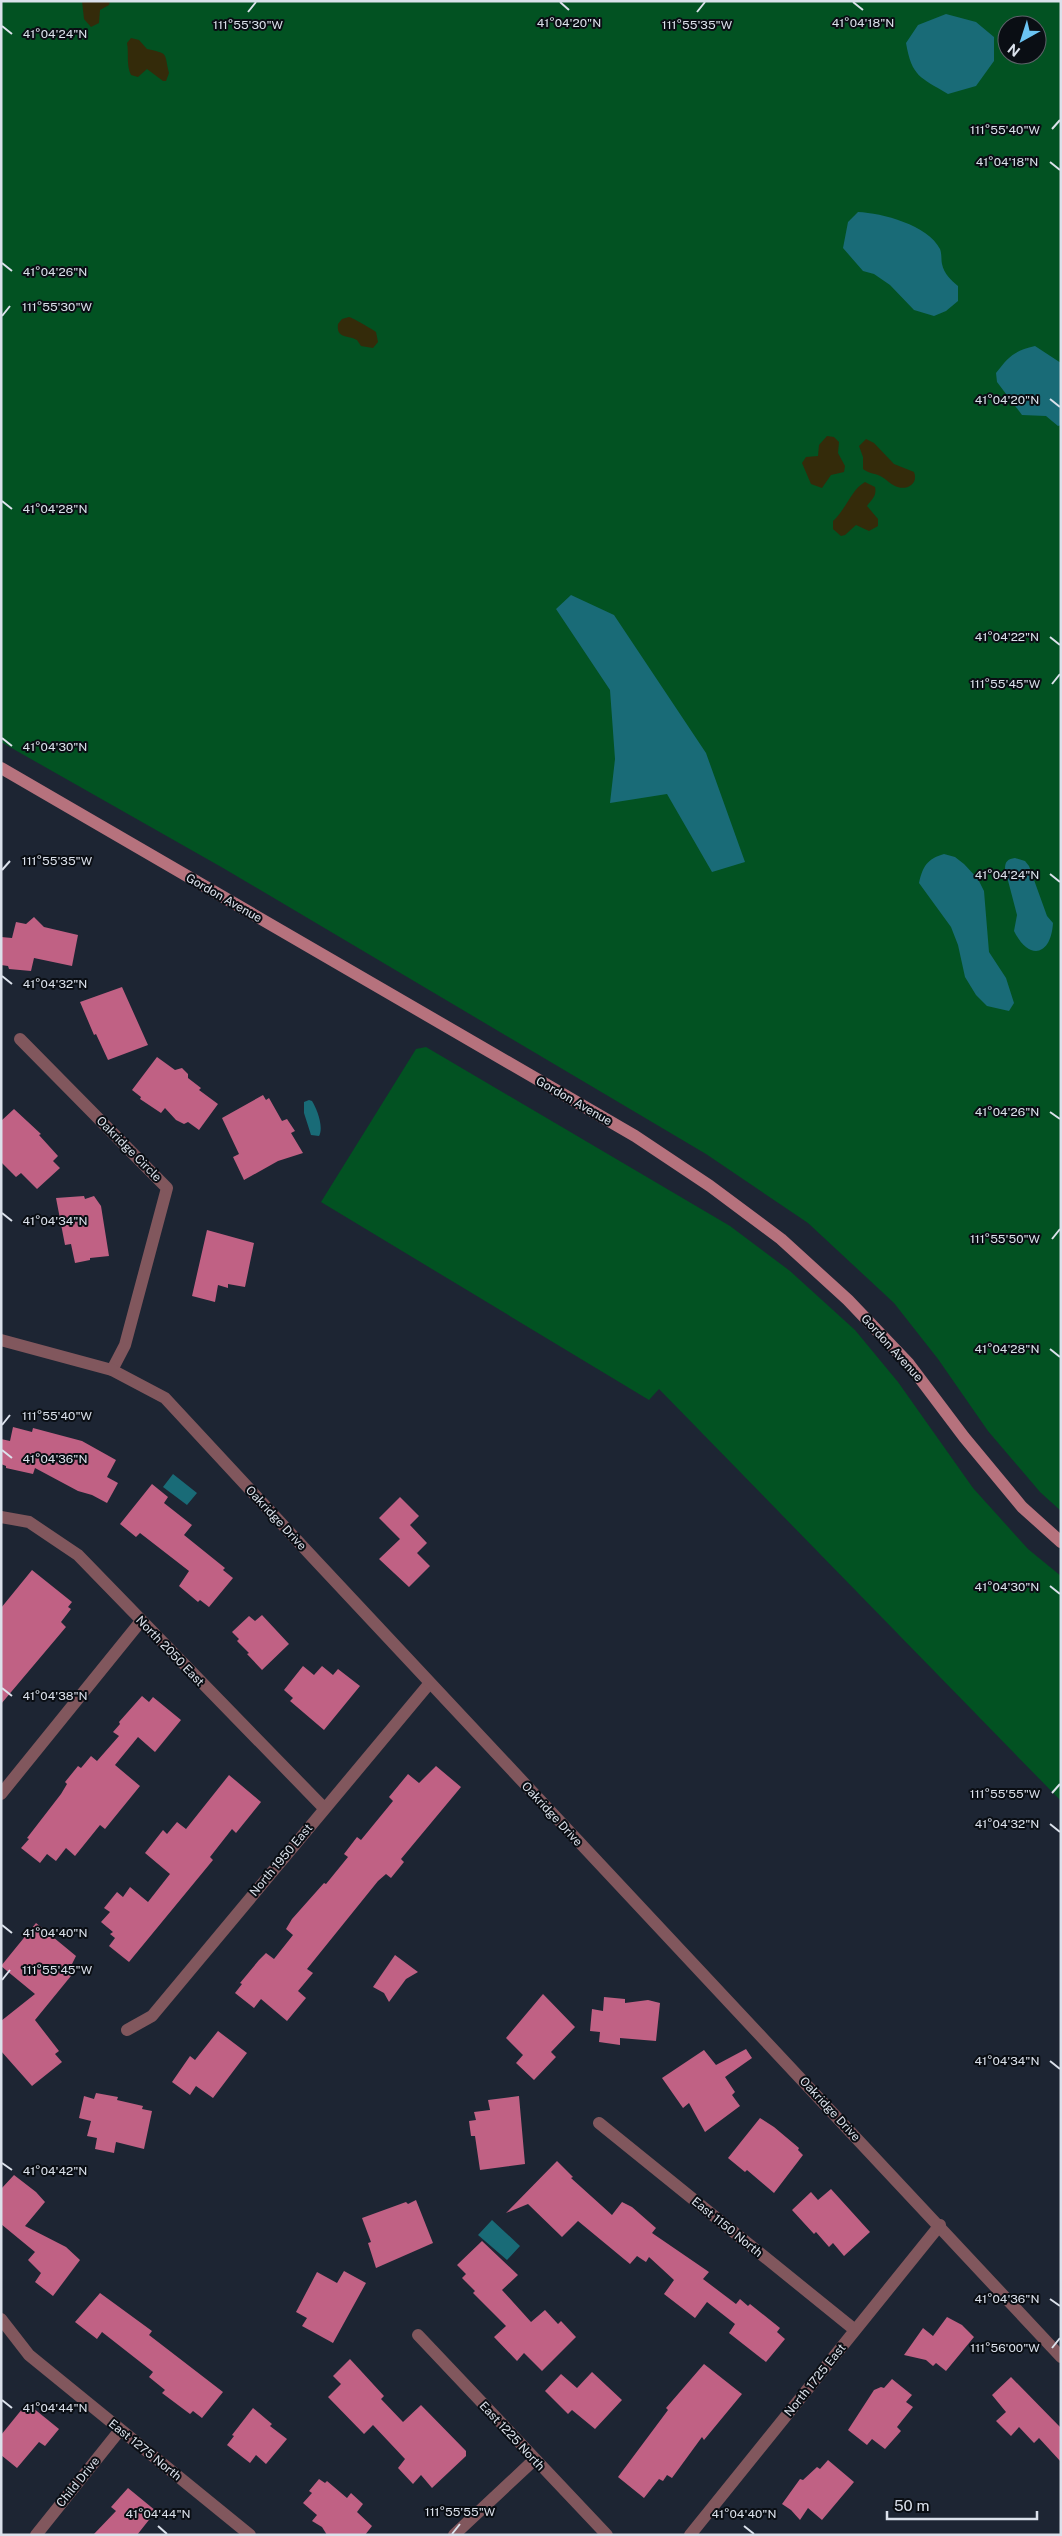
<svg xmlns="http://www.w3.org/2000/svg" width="1062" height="2536" viewBox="0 0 1062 2536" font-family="'Public Sans',sans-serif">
	<rect width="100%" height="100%" fill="#1d2533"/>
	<path fill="#025222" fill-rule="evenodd" d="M 1,1 L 1061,1 L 1061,1511 L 1040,1492 L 988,1431 L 938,1359 L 894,1303 L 808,1223 L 706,1154 L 223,868 L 1,742 ZM 1007,25 L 1037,25 L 1037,55 L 1007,55 Z
		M 426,1047 L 730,1226 L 790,1271 L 855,1330 L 898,1382 L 973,1488 L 1028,1549 L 1061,1576 L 1061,1801 L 659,1389 L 649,1400 L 321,1202 L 416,1049 Z"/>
	<path fill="#342b0a" d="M 82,1 L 110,1 L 109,5 L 100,10 L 99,23 L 91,27 L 84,19 Z
		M 131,38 L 139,40 L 147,49 C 169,54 164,52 169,73 L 166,81 L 163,81 L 147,69 L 138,77 L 131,75 C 126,65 129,53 127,43 Z
		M 349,317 C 353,318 372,329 376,332 L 378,342 L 373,348 L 361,346 L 357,340 C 348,335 336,339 338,324 L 342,319 Z
		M 827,436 L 834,437 L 839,442 L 838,453 L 845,466 L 844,472 L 831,475 L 822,488 L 811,484 L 802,463 L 806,457 L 818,456 L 819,445 Z
		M 866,439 L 874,443 L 894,464 L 914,472 C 919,485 905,491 895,486 C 890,484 886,479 882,477 C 876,473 869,474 863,469 L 863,457 L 859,446 Z
		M 865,482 L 875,487 C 877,496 872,499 867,506 L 878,519 L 878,526 L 869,531 L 856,525 L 845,535 L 841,536 L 833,529 L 833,521 C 847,508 851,490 865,482 Z"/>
	<path fill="#196b77" d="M 946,14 L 976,22 L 994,37 L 994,61 L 976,86 L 948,94 C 920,77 912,77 906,43 L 918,25 Z
		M 858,212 C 882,213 928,225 940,249 C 942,254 941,260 942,264 C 944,274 951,280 958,286 L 958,301 L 946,311 L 934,316 L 914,310 L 890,285 L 874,274 L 863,271 L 843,248 L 848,222 Z
		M 1035,346 L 1061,363 L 1061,425 L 1058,426 L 1046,416 L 1022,415 L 997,382 L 996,373 C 1009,356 1014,351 1035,346 Z
		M 571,595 L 614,615 L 706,753 L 745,862 L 712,872 L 667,794 L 610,803 L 615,759 L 610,690 L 556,609 Z
		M 944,854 L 955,857 L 964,864 L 978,879 L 984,891 L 989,952 L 1006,978 L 1014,1003 L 1009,1011 L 987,1006 L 976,995 L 965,977 L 958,945 L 951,927 L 919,883 C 923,866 927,859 944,854 Z
		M 1015,858 L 1025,861 L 1029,866 L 1047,916 L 1053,923 C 1051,956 1029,961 1014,931 L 1017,915 L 1005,869 C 1005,861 1008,859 1015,858 Z
		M 309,1100 L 312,1101 C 317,1109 324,1127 319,1136 L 311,1135 L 304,1113 L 304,1102 Z
		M 173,1474 L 197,1493 L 187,1505 L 163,1487 Z
		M 492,2220 L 520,2246 L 507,2260 L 478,2235 Z"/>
	<path fill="#c06184" d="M 34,917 L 44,927 L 78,935 L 72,966 L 34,958 L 31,971 L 9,969 L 8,966 L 1,965 L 1,937 L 12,938 L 16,922 L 26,924 Z
		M 122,987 L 148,1045 L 108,1060 L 96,1034 L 94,1035 L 80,1002 Z
		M 157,1057 L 175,1070 L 182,1068 L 188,1074 L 188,1078 L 201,1088 L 199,1090 L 218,1104 L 199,1130 L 188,1122 L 184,1124 L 176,1120 L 165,1108 L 161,1113 L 140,1099 L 141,1097 L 132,1090 Z
		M 263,1095 L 266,1100 L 269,1098 L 282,1121 L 287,1119 L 295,1131 L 291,1133 L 303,1153 L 278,1161 L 244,1180 L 233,1157 L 239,1154 L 222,1118 Z
		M 14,1109 L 41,1134 L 39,1135 L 58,1156 L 53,1161 L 60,1168 L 37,1189 L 21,1173 L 16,1177 L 1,1162 L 1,1121 Z
		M 84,1196 L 85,1199 L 94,1196 L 101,1206 L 109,1256 L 90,1258 L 90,1260 L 75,1263 L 71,1244 L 65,1245 L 56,1198 Z
		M 207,1230 L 254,1243 L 245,1287 L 228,1284 L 228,1288 L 218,1285 L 215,1302 L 192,1296 Z
		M 13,1427 L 32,1432 L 33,1428 L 82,1441 L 116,1460 L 107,1477 L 118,1483 L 107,1503 L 92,1495 L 78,1491 L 35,1468 L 33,1474 L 6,1468 L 6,1466 L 1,1464 L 1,1439 L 10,1441 Z
		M 152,1484 L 168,1497 L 164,1503 L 192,1525 L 184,1535 L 225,1568 L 223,1570 L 233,1578 L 209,1607 L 200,1600 L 198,1602 L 179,1586 L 189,1571 L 140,1533 L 136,1537 L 120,1524 Z
		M 400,1497 L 419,1516 L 410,1525 L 427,1543 L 417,1553 L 430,1566 L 409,1587 L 379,1559 L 400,1539 L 379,1518 Z
		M 32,1570 L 72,1602 L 68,1607 L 71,1609 L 61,1622 L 66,1627 L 1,1704 L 1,1608 Z
		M 262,1615 L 289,1644 L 262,1670 L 247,1654 L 249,1653 L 237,1641 L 239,1639 L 232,1632 L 249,1616 L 255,1621 Z
		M 303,1666 L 314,1675 L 322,1666 L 333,1675 L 338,1669 L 360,1686 L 324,1730 L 290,1701 L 293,1698 L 284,1690 Z
		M 142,1696 L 149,1702 L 153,1697 L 181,1720 L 155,1752 L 138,1737 L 115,1765 L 140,1786 L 105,1829 L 100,1825 L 75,1856 L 66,1848 L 56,1861 L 47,1854 L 40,1863 L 21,1848 L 29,1839 L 27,1838 L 61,1794 L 67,1784 L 65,1782 L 78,1766 L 81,1768 L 91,1756 L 97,1761 L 119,1736 L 113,1732 L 120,1724 L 119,1722 Z
		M 436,1766 L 461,1787 L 401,1859 L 404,1862 L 391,1878 L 386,1874 L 378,1881 L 307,1969 L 313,1973 L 298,1991 L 306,1998 L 287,2021 L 261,1999 L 254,2008 L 235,1993 L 242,1984 L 240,1983 L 259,1960 L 266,1953 L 274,1959 L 293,1935 L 286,1929 L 292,1919 L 324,1883 L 326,1884 L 348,1857 L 344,1854 L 357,1837 L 361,1840 L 393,1801 L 389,1797 L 408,1774 L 419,1783 Z
		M 229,1775 L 261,1802 L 236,1833 L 232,1829 L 210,1857 L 213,1860 L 129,1962 L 109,1946 L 115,1938 L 110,1934 L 113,1932 L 101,1922 L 110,1912 L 104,1908 L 117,1892 L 123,1897 L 130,1887 L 148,1902 L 170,1874 L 145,1853 L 163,1830 L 167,1834 L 177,1822 L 186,1829 Z
		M 36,1923 L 76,1956 L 71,1966 L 75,1971 L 35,2020 L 59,2051 L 55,2054 L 62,2062 L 32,2086 L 1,2051 L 1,2021 L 35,1994 L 1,1966 Z
		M 395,1955 L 418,1972 L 406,1979 L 389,2002 L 384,1993 L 373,1987 Z
		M 543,1994 L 575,2027 L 551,2052 L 556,2057 L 534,2080 L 516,2063 L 523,2055 L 506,2038 Z
		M 604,1997 L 625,1999 L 625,2003 L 648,2000 L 660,2003 L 656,2041 L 620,2038 L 620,2045 L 599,2042 L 600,2032 L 590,2031 L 592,2009 L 603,2011 Z
		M 218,2031 L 247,2053 L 213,2098 L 196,2086 L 190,2095 L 172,2082 L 190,2056 L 195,2060 Z
		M 746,2049 L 752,2058 L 725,2077 L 735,2092 L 732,2095 L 740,2106 L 705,2132 L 689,2103 L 683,2108 L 662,2078 L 704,2050 L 716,2065 Z
		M 96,2093 L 118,2097 L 117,2100 L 143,2106 L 142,2109 L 152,2111 L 144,2149 L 116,2142 L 114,2153 L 95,2149 L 97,2138 L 87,2136 L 91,2121 L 79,2118 L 84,2096 L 94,2099 Z
		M 519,2096 L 525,2164 L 480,2170 L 475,2136 L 471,2136 L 469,2121 L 476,2120 L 474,2112 L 490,2110 L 488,2100 Z
		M 760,2118 L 774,2127 L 799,2148 L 798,2150 L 803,2155 L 774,2193 L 747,2170 L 745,2172 L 728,2158 Z
		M 557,2161 L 573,2177 L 571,2178 L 612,2215 L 622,2202 L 632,2207 L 656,2228 L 652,2233 L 709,2272 L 703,2279 L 736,2304 L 740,2299 L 748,2306 L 750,2304 L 780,2328 L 777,2332 L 785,2339 L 766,2362 L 729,2333 L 735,2324 L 707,2302 L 695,2318 L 664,2294 L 674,2280 L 649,2257 L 646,2262 L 637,2256 L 630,2264 L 578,2221 L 562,2237 L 528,2204 L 506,2213 Z
		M 14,2175 L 36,2192 L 45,2202 L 25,2226 L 66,2247 L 80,2260 L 53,2296 L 35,2282 L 41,2273 L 28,2260 L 35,2252 L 1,2224 L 1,2189 Z
		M 831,2189 L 870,2232 L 844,2256 L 833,2243 L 829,2247 L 816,2232 L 814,2234 L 792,2210 L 811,2192 L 818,2200 Z
		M 416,2200 L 433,2243 L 376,2268 L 368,2243 L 371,2242 L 362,2218 L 406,2202 L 408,2204 Z
		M 482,2241 L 518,2275 L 502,2290 L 531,2322 L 545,2310 L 558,2324 L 561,2321 L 576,2337 L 542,2371 L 524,2353 L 517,2361 L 494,2337 L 506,2326 L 473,2293 L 475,2291 L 462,2278 L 466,2274 L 457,2265 Z
		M 344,2271 L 366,2283 L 333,2343 L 302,2326 L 307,2318 L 296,2312 L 317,2272 L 337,2283 Z
		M 100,2293 L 152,2331 L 149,2335 L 223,2392 L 202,2418 L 193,2411 L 190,2414 L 162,2393 L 165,2390 L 149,2377 L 153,2372 L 102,2332 L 97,2339 L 75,2322 Z
		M 947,2317 L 962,2325 L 974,2337 L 946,2371 L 936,2363 L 933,2366 L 926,2360 L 904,2355 L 923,2328 L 933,2336 Z
		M 350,2359 L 384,2396 L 381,2399 L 403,2422 L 421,2405 L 466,2451 L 466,2456 L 432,2488 L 421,2475 L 413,2484 L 398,2468 L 405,2459 L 373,2425 L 364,2434 L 328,2397 L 341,2384 L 333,2376 Z
		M 704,2364 L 742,2394 L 704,2440 L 702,2437 L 672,2478 L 667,2475 L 663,2481 L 659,2479 L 644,2498 L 618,2477 L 668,2410 L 666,2408 Z
		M 592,2372 L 622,2400 L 595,2429 L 572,2410 L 568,2414 L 545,2391 L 561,2374 L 577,2388 Z
		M 1011,2377 L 1061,2428 L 1061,2462 L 1039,2438 L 1034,2443 L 1019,2427 L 1011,2436 L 996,2421 L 1006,2412 L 992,2395 Z
		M 892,2379 L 912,2395 L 906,2402 L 913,2407 L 897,2427 L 901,2431 L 885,2449 L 872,2439 L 867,2445 L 848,2430 L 874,2390 L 881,2387 L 884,2388 Z
		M 27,2403 L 59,2429 L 45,2446 L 39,2442 L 17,2468 L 1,2455 L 1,2435 Z
		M 253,2408 L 272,2424 L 270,2426 L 287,2439 L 266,2464 L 256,2455 L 250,2463 L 227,2445 L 234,2436 L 232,2435 Z
		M 828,2460 L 854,2482 L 822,2520 L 808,2508 L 800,2520 L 791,2510 L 782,2504 L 800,2479 L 803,2480 L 817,2467 L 820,2469 Z
		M 319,2479 L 325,2483 L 327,2481 L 347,2498 L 351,2493 L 363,2504 L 357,2512 L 372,2526 L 365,2535 L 327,2535 L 322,2527 L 312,2521 L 317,2515 L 303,2503 L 312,2493 L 309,2491 Z
		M 128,2488 L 156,2511 L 137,2535 L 93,2535 L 116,2511 L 111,2507 Z"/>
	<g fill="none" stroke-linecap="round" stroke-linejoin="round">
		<path stroke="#81575d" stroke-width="12" d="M 20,1039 L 167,1188 L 125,1345 L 112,1370
			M 1,1517 L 29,1522 L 78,1555 L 324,1808
			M 1,1794 L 141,1621
			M 127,2030 L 152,2016 L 429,1684
			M 599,2123 L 855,2330
			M 1,2319 L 29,2355 L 250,2535
			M 418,2335 L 607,2535
			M 36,2535 L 120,2430
			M 454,2535 L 534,2460
			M 690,2535 L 940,2225"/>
		<path stroke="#81575d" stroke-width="12" d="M 1,1340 L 112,1370 L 165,1398 C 462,1719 762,2037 1061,2357"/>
		<path stroke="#b6727d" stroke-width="12" d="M 1,768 L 635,1136 L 710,1186 L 781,1239 L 848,1300 L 909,1364 L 964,1437 L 1022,1507 L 1061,1542"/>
	</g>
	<path fill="none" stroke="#dbe1eb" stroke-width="2" d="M 560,2 L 569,10M 853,2 L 863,10M 248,12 L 256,2M 697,12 L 705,2M 2,26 L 12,34M 1052,129 L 1060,120M 1050,162 L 1060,170M 2,263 L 12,271M 2,316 L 10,306M 1050,399 L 1060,407M 2,501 L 12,509M 1050,637 L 1060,645M 1052,684 L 1060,674M 2,738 L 12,746M 2,870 L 10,861M 1050,874 L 1060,882M 2,976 L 12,984M 1050,1112 L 1060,1119M 2,1213 L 12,1221M 1052,1239 L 1060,1229M 1050,1349 L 1060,1357M 2,1425 L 10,1415M 2,1450 L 12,1458M 1050,1586 L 1060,1594M 2,1688 L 12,1696M 1052,1793 L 1060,1784M 1050,1824 L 1060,1832M 2,1925 L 12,1933M 2,1980 L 10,1970M 1050,2061 L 1060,2069M 2,2163 L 12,2170M 1050,2299 L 1060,2306M 1052,2348 L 1060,2338M 2,2400 L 12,2408M 158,2526 L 167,2534M 744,2526 L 754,2534M 452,2534 L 460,2524"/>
	<g text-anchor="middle" stroke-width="4" stroke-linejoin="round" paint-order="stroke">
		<g font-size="12" fill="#dbe1eb" stroke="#0a0e14">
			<text transform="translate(224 898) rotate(30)" y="4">Gordon Avenue</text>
			<text transform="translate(574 1101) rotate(30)" y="4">Gordon Avenue</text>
			<text transform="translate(129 1149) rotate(45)" y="4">Oakridge Circle</text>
			<text transform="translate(892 1348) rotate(48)" y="4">Gordon Avenue</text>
			<text transform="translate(276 1518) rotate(47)" y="4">Oakridge Drive</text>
			<text transform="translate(170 1651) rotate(46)" y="4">North 2050 East</text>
			<text transform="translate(552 1814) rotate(47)" y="4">Oakridge Drive</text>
			<text transform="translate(281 1860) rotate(-50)" y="4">North 1950 East</text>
			<text transform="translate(830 2109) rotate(47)" y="4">Oakridge Drive</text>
			<text transform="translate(727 2227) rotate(39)" y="4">East 1150 North</text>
			<text transform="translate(815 2380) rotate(-51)" y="4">North 1725 East</text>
			<text transform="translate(512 2436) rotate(47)" y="4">East 1225 North</text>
			<text transform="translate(145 2450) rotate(39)" y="4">East 1275 North</text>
			<text transform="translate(78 2482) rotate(-51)" y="4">Child Drive</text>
		</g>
	</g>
	<g font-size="12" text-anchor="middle" fill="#dbe1eb" stroke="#0a0e14" stroke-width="4" stroke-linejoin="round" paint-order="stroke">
		<text x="569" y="27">41°04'20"N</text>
		<text x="863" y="27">41°04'18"N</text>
		<text x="248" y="29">111°55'30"W</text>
		<text x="697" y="29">111°55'35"W</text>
		<text x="55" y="38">41°04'24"N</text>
		<text x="1005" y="134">111°55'40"W</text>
		<text x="1007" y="166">41°04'18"N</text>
		<text x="55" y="276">41°04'26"N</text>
		<text x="57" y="311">111°55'30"W</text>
		<text x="1007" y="404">41°04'20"N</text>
		<text x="55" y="513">41°04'28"N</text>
		<text x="1007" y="641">41°04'22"N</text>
		<text x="1005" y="688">111°55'45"W</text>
		<text x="55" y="751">41°04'30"N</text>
		<text x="57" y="865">111°55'35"W</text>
		<text x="1007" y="879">41°04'24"N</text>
		<text x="55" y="988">41°04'32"N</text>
		<text x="1007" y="1116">41°04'26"N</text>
		<text x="55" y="1225">41°04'34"N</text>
		<text x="1005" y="1243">111°55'50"W</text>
		<text x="1007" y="1353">41°04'28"N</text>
		<text x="57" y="1420">111°55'40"W</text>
		<text x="55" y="1463">41°04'36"N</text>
		<text x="1007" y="1591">41°04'30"N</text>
		<text x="55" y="1700">41°04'38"N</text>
		<text x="1005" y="1798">111°55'55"W</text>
		<text x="1007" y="1828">41°04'32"N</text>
		<text x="55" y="1937">41°04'40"N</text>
		<text x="57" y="1974">111°55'45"W</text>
		<text x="1007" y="2065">41°04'34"N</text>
		<text x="55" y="2175">41°04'42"N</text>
		<text x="1007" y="2303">41°04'36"N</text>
		<text x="1005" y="2352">111°56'00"W</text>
		<text x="55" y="2412">41°04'44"N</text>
		<text x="460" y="2516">111°55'55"W</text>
		<text x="158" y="2518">41°04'44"N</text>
		<text x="744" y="2518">41°04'40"N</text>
	</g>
	<rect width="1062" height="2536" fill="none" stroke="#dbe1eb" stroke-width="5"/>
	<g transform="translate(1022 40) rotate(219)"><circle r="24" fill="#0a0e14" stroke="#5e626a"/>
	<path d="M0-4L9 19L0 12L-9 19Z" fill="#6bc3f2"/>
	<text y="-8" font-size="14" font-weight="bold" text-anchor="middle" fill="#dbe1eb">N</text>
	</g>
	<path d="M887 2511v8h150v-8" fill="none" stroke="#dbe1eb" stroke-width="2.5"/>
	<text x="894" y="2511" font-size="15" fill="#dbe1eb" stroke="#0a0e14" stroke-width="4" paint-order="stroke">50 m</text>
</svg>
